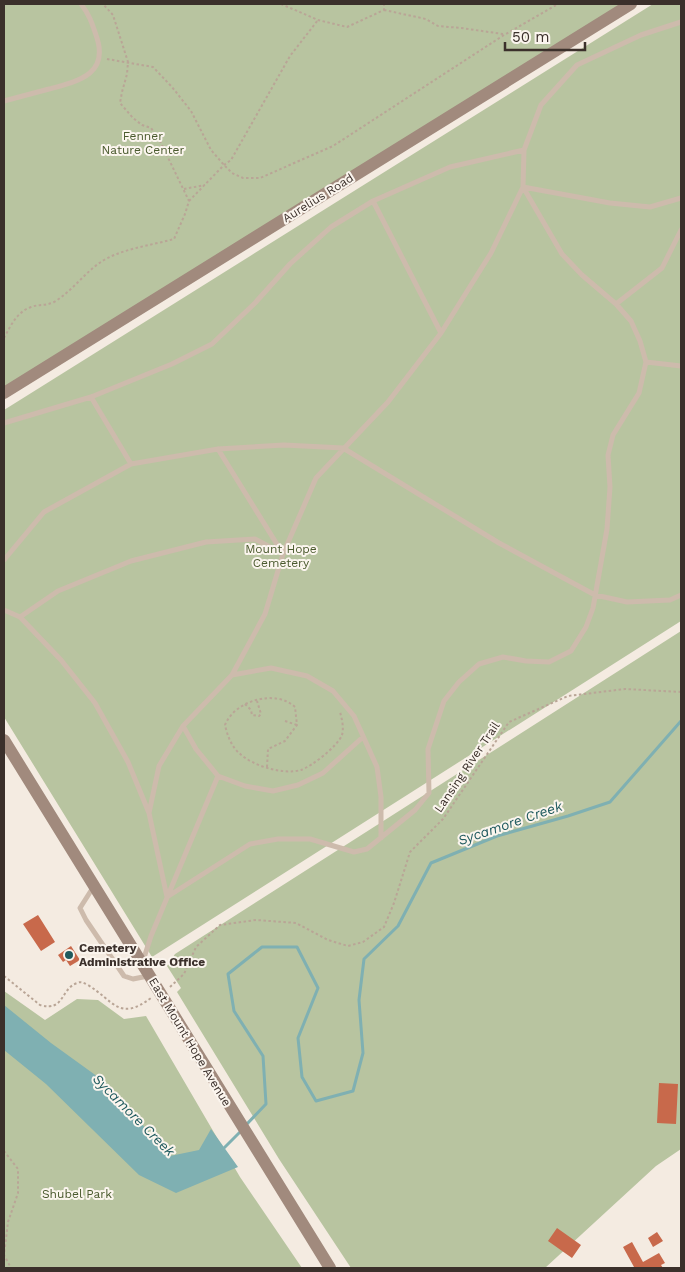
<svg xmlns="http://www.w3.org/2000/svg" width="685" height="1272" viewBox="0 0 685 1272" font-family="'Work Sans',sans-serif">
	<rect width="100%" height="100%" fill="#f4ebe1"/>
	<path fill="#b8c4a0" d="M 4,4 L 631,4 L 4,393 Z
		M 653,4 L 681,4 L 681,621 L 152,957 L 4,717 L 4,410 Z
		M 681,631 L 681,1149 L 656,1166 L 545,1268 L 351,1268 L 279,1159 L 177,992 L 181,988 L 167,966 L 175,954 Z
		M 4,991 L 45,1020 L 77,999 L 98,1000 L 124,1019 L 146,1016 L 240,1177 L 302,1268 L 4,1268 Z"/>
	<path fill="#7fb0b2" d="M 4,1005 L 51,1043 L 105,1082 L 170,1156 L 199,1150 L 211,1129 L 238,1167 L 176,1193 L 139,1175 L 46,1084 L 4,1050 Z"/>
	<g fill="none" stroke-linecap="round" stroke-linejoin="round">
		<path stroke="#7fb0b2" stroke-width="3" d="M 246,1125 L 266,1104 L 263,1056 L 234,1011 L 228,974 L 262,947 L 297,947 L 318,988 L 298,1038 L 302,1077 L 316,1101 L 353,1091 L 363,1053 L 359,1000 L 364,959 L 398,926 L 431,863 L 497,836 L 568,816 L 610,802 L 681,721
			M 222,1150 L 242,1130"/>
	</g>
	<path fill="#c8694b" d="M 38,915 L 55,942 L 41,951 L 23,924 Z
		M 71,946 L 80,960 L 70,966 L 66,960 L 63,962 L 58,955 Z
		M 659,1083 L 678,1084 L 676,1124 L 657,1123 Z
		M 557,1228 L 581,1245 L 572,1258 L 548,1241 Z
		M 657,1232 L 663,1241 L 653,1247 L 648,1238 Z
		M 632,1242 L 643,1262 L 659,1253 L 665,1263 L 661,1265 L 663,1268 L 632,1268 L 634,1267 L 623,1247 Z"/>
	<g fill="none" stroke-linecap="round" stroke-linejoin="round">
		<path stroke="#b9a596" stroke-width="2" stroke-dasharray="2.5 2.5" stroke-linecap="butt" d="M 281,4 L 318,20 L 347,27 L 384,10 L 384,4
			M 384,10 L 426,19 L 438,26 L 461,28 L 503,34
			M 107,59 L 153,67 L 172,87 L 191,111 L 211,150 L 224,165 L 232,173 L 243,178 L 260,178 L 333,146 L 504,35 L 558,4
			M 184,189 L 205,185
			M 189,201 L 224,165 L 231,160 L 290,56 L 318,20
			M 4,338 C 11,325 17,312 31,307 C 39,304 46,306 54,302 C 71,292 82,276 98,264 C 118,249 149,246 174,239 L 185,214 L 189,201 L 160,141 L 151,128 L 142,125 L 133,118 L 120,103 L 122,92 L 127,74 L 128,62 L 113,15 L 103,4
			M 245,704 L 251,710 L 252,715 L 259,716 L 261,714 L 257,701
			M 285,721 L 297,725
			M 267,767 L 268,749 L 285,741 L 297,725 L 295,707 C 276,689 235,700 225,725 C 227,734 231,746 239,753 C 253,766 282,775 301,770 C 312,766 337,747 342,735 C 344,728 342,719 340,712
			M 4,976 L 40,1005 C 65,1012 60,989 77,983 C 81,981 84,983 88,985 C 114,1001 119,1022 151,998
			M 170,987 L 184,974 L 196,947 L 220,925 L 256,920 L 296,923 L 328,940 L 348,946 L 363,942 L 384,927 L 394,903 L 410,852 L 443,819 L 509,722 L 568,696 L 625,689 L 681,692
			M 4,1151 L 18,1169 L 18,1193 L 8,1222 L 4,1255 L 11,1268"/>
		<path stroke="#cdbbac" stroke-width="5" d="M 4,101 C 19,97 34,93 49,89 C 79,81 110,74 96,35 C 92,23 89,14 81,4
			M 373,201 L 441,333
			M 616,304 L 662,268 L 681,230
			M 646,362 L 681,366
			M 91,397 L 131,464
			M 4,423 L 91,397 L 172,364 L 212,344 L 255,303 L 290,264 L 331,227 L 373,201 L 450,167 L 524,150 L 541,105 L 577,65 L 641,35 L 681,22
			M 4,560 L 44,512 L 131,464 L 218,449 L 284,445 L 343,448 L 499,543 L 595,595 L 627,602 L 670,600 L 681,595
			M 4,610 L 20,617 L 61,660 L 95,703 L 128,762 L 149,813 L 167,897
			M 20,617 L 58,591 L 131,561 L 206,542 L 255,539 L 283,554 L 218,449
			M 232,675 L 271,668 L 307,676 L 333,691 L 354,716 L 377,767 L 381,797 L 381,838
			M 183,726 L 196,749 L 218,776 L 245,786 L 273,791 L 298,785 L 323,773 L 363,737
			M 149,813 L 159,766 L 183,726 L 232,675 L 265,614 L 283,554 L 316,478 L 388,402 L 441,333 L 491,253 L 523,187 L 524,150
			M 94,886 L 80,908 L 86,920 L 124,976 L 133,979 L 148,976
			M 167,897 L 250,844 L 278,839 L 310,839 L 354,852 L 367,849 L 415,810 L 429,793 L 428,749 L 444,701 L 459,682 L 479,664 L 503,657 L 526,661 L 549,662 L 571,651 L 586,627 L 593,608 L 607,529 L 610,487 L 608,455 L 613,435 L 639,393 L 646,362 L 640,341 L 631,321 L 616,304 L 582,275 L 562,254 L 523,187 L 610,203 L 650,207 L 681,198
			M 143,961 L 151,936 L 218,776"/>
		<path stroke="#a18a7d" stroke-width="12" d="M 4,393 L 631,4
			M 4,740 L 330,1268"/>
	</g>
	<circle fill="#1f5a5e" stroke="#fbf5ee" stroke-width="2" cx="69" cy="955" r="5"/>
	<g text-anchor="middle" stroke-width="4" stroke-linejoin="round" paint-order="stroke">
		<g font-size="12" fill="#4a5a2e" stroke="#fbf5ee">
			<text x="143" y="140">Fenner<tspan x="143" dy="14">Nature Center</tspan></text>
			<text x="281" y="553">Mount Hope<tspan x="281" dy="14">Cemetery</tspan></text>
			<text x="77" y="1198">Shubel Park</text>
		</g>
		<g font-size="12" fill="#3b302b" stroke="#fbf5ee">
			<text transform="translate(318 198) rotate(-32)" y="4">Aurelius Road</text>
			<text transform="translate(467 767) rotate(-56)" y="4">Lansing River Trail</text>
			<text transform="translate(190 1042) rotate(59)" y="4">East Mount Hope Avenue</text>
		</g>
		<g font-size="12" font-weight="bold" fill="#3b302b" stroke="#fbf5ee" text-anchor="start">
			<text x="79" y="952">Cemetery<tspan x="79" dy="14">Administrative Office</tspan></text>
		</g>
		<g font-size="14" font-style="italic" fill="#1f5a5e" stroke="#fbf5ee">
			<text transform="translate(510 823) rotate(-19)" y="5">Sycamore Creek</text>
			<text transform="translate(134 1115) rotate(45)" y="5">Sycamore Creek</text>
		</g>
	</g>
	<rect width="685" height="1272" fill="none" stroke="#3b302b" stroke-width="10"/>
	<path d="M505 42v8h80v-8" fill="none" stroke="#3b302b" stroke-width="2.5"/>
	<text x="512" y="42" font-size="15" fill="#3b302b" stroke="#fbf5ee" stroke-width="4" paint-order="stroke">50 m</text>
</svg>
